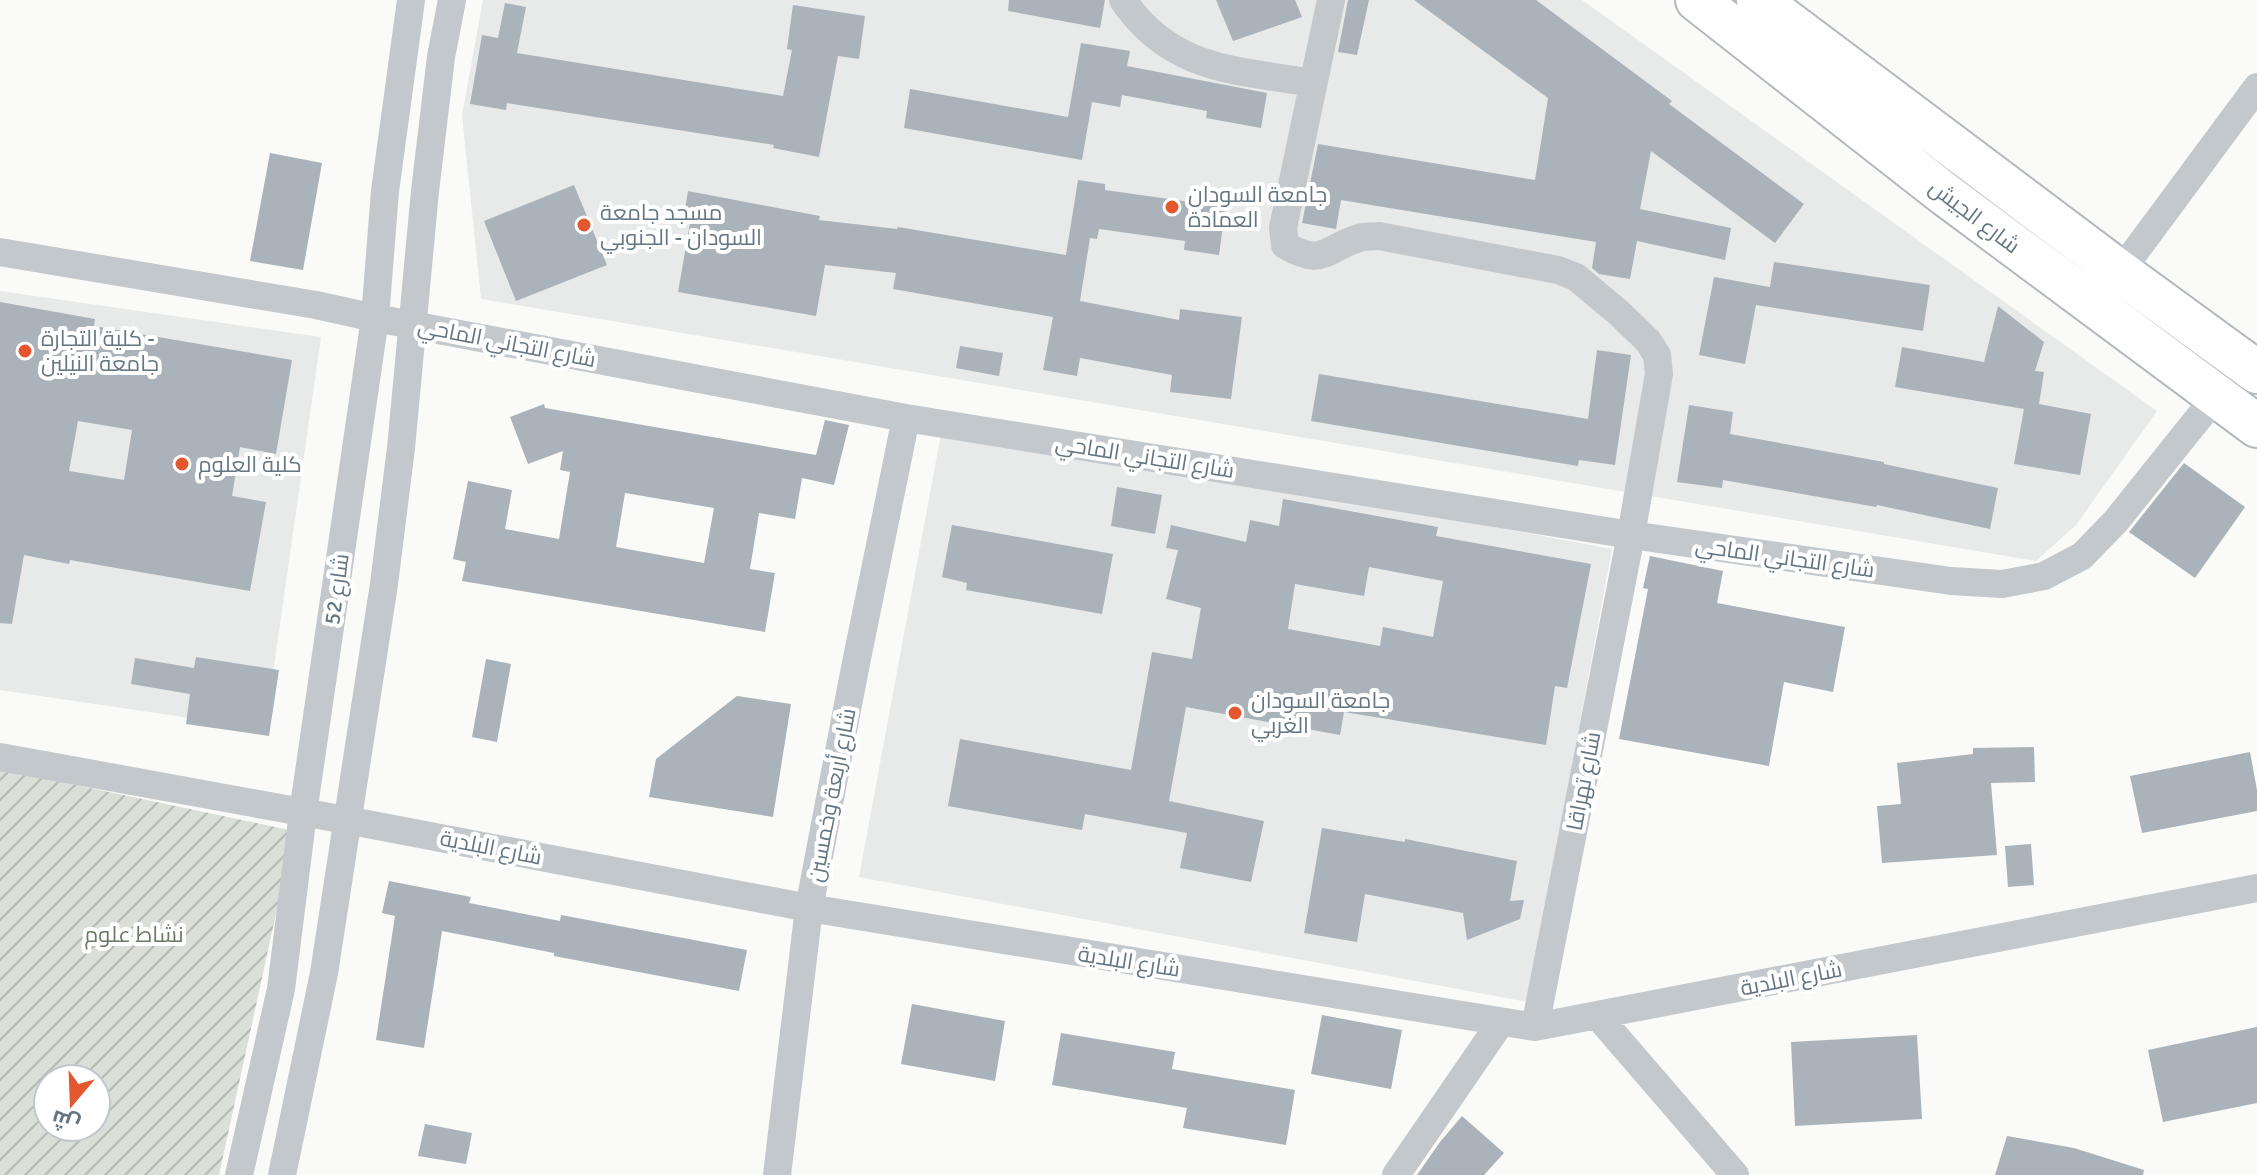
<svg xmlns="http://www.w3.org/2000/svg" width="2257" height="1175" viewBox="0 0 2257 1175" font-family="Signika,Cairo,sans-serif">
	<defs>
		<pattern id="garden-furrows" width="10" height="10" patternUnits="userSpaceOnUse" patternTransform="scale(2)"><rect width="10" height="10" fill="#dadfd7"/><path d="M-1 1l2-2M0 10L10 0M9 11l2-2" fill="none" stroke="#b4b9b4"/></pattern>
	</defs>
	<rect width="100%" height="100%" fill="#fafaf8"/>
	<path fill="#e8e9e9" d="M 483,0 L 1582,0 L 2157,411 L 2076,525 L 2036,561 L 481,299 L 462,115 Z
		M 0,291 L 321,337 L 265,729 L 0,690 Z
		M 943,423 L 1612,549 L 1528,1002 L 859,877 Z"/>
	<path fill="url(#garden-furrows)" fill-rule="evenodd" d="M 0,769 L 294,831 L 219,1175 L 0,1175 ZM 48,1079 L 96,1079 L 96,1127 L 48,1127 Z"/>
	<path fill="#aab3b9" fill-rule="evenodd" d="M 1009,0 L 1105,0 L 1100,28 L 1008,11 Z
		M 1216,0 L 1295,0 L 1302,17 L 1233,41 Z
		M 1348,0 L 1369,0 L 1357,55 L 1338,52 Z
		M 1414,0 L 1536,0 L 1672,101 L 1669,104 L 1804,204 L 1775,243 L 1651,151 L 1640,209 L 1731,228 L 1725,260 L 1637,241 L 1630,279 L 1599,274 L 1592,268 L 1596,242 L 1341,200 L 1336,229 L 1302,223 L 1318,144 L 1535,180 L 1548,98 Z
		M 505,3 L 526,7 L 517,53 L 783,96 L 792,50 L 787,49 L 793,5 L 865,16 L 859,59 L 838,56 L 819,157 L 773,148 L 774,145 L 507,103 L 506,110 L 470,104 L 482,35 L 498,38 Z
		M 1081,43 L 1130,51 L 1127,66 L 1267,93 L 1261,128 L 1206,118 L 1207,111 L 1122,95 L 1120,107 L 1092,102 L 1082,160 L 904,128 L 910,89 L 1068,117 Z
		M 270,153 L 322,163 L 303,270 L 250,261 Z
		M 1078,180 L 1105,184 L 1105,190 L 1190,202 L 1190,199 L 1226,204 L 1219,255 L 1184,250 L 1185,241 L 1099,229 L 1097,239 L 1090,238 L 1080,301 L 1179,320 L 1180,309 L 1242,317 L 1231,399 L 1170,392 L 1172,375 L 1080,358 L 1077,376 L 1043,370 L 1053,317 L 893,289 L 896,273 L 825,265 L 816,316 L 678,292 L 690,223 L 683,222 L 688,191 L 820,216 L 819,220 L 897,229 L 898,227 L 1066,255 Z
		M 574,185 L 607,265 L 516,301 L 484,221 Z
		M 1774,262 L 1930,285 L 1923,331 L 1756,305 L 1745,364 L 1699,355 L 1714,277 L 1770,287 Z
		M 0,302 L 95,319 L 94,326 L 292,360 L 276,454 L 240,447 L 232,496 L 266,502 L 250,591 L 70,560 L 69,564 L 24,555 L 12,624 L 0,623 ZM 78,421 L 132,430 L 124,480 L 69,471 Z
		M 1998,306 L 2044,342 L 2035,371 L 2044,372 L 2039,404 L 2091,414 L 2080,475 L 2014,464 L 2024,409 L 1895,387 L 1902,347 L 1984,362 Z
		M 960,346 L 1003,353 L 999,376 L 956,368 Z
		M 1597,350 L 1631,355 L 1615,465 L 1579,460 L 1578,466 L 1311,421 L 1319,374 L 1588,419 Z
		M 544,404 L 545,408 L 816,455 L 825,420 L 849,425 L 834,485 L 802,478 L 795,519 L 759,513 L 750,569 L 775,573 L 765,632 L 462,581 L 466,562 L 453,559 L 468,481 L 512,490 L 505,529 L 559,539 L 570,472 L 560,470 L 563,451 L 528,464 L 510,417 ZM 625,493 L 714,508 L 704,563 L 616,547 Z
		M 1689,405 L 1733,412 L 1730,434 L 1884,462 L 1884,464 L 1998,488 L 1990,529 L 1877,505 L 1876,507 L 1723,480 L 1722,488 L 1677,482 Z
		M 2184,463 L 2245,507 L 2195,578 L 2129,532 Z
		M 1117,487 L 1162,495 L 1155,534 L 1111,526 Z
		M 1283,499 L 1438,527 L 1436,536 L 1591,564 L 1567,688 L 1555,686 L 1546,745 L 1344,712 L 1340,735 L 1186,707 L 1169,801 L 1264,821 L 1251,882 L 1180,868 L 1187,833 L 1085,814 L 1082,830 L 948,806 L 960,739 L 1131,770 L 1152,652 L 1192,659 L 1201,608 L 1166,599 L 1178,550 L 1166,548 L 1171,525 L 1246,542 L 1250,520 L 1279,526 ZM 1369,567 L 1443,581 L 1433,637 L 1383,627 L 1380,646 L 1288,629 L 1295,584 L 1364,596 Z
		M 952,525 L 1113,554 L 1102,614 L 966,590 L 967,583 L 942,577 Z
		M 1650,556 L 1723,571 L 1717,603 L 1845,627 L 1833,692 L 1784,682 L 1769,766 L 1619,739 L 1648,589 L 1643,588 Z
		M 196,657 L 279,670 L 269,736 L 186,724 L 190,694 L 131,684 L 135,658 L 194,668 Z
		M 486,659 L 511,664 L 497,742 L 472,737 Z
		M 737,696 L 791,704 L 773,817 L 649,797 L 656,759 Z
		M 2034,747 L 2035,782 L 1991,783 L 1997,855 L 1882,863 L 1877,806 L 1901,804 L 1897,763 L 1973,754 L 1973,748 Z
		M 2250,752 L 2257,790 L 2257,811 L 2142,833 L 2130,776 Z
		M 1322,828 L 1405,842 L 1405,839 L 1517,861 L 1510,901 L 1524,900 L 1520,919 L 1467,940 L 1463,913 L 1365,894 L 1357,942 L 1304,933 Z
		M 2031,844 L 2034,885 L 2008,887 L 2005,846 Z
		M 389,881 L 471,897 L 469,903 L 560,921 L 561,915 L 747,950 L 739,991 L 554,956 L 554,953 L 442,931 L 424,1048 L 376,1040 L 395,916 L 382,913 Z
		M 912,1004 L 1005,1021 L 995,1081 L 901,1064 Z
		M 1322,1015 L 1402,1030 L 1391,1089 L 1311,1074 Z
		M 2257,1027 L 2257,1103 L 2163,1122 L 2148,1050 Z
		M 1061,1033 L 1175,1052 L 1172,1069 L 1295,1090 L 1286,1145 L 1183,1128 L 1187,1108 L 1052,1085 Z
		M 1917,1035 L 1922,1119 L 1795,1126 L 1791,1042 Z
		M 1462,1116 L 1504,1153 L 1484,1175 L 1417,1175 L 1440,1142 Z
		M 425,1124 L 472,1133 L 466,1164 L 418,1156 Z
		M 2007,1136 L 2074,1148 L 2144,1170 L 2143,1175 L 1995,1175 Z"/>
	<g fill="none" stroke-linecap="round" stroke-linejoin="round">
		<g stroke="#b4b9bd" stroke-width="46">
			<path id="highway" d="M 1697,0 L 1942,192 L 2257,426
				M 1758,0 L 2120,272 L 2257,372"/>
		</g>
		<path stroke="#c3c8cc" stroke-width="28" d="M 1123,0 C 1171,71 1236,70 1313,83
			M 1331,0 L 1283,228 L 1285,245 C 1323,268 1326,248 1359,238 C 1365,236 1373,237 1379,236 L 1558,270 L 1576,277 L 1619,313 L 1648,341 L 1657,355 L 1659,374 L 1631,535 L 1535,1027
			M 0,252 L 316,305 L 375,318 L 906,418 L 1631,535 L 1951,581 L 2002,584 L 2044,576 L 2082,556 L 2116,521 L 2217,395
			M 2120,272 L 2257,87
			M 0,757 L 346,820 L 809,908 L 1535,1027 L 2257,888
			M 1598,1016 L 1735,1175
			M 239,1175 L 281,989 L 303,813 L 375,318 L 385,191 L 411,0
			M 282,1175 L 324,973 L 384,584 L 401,448 L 425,191 L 441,57 L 452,0
			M 777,1175 L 809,908 L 856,663 L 906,418
			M 1396,1175 L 1501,1022"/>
		<use href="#highway" stroke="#fff" stroke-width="42"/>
	</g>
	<g fill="#e4572e" stroke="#fff" stroke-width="3">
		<circle cx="1172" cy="207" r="8"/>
		<circle cx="584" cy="225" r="8"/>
		<circle cx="25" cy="351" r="8"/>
		<circle cx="182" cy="464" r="8"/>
		<circle cx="1235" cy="713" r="8"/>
	</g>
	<g text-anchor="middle" stroke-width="8" stroke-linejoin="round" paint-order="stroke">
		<g font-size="22" fill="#657683" stroke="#fff" text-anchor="start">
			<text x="1188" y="202">جامعة السودان<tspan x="1188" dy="25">العمادة</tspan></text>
			<text x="600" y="220">مسجد جامعة<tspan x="600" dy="25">السودان - الجنوبي</tspan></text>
			<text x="41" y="346">كلية التجارة -<tspan x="41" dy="25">جامعة النيلين</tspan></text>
			<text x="198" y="472">كلية العلوم</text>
			<text x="1251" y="708">جامعة السودان<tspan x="1251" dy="25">الغربي</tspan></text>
		</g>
		<g font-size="22" fill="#657683" stroke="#fff">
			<text transform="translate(1975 216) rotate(37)" y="8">شارع الجيش</text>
			<text transform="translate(507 342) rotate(11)" y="8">شارع التجاني الماحي</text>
			<text transform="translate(1145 456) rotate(9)" y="8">شارع التجاني الماحي</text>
			<text transform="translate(1785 557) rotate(8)" y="8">شارع التجاني الماحي</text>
			<text transform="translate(336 589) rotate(-82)" y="8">شارع 52</text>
			<text transform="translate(1583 781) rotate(-79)" y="8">شارع تهراقا</text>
			<text transform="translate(831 795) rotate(-79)" y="8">شارع أربعة وخمسين</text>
			<text transform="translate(491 847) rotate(11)" y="8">شارع البلدية</text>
			<text transform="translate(1129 961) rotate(9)" y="8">شارع البلدية</text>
			<text transform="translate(1791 978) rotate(-11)" y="8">شارع البلدية</text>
		</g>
		<g font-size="22" fill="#687a64" stroke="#fff">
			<text x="134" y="942">نشاط علوم</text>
		</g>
	</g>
	<g transform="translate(72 1103) rotate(199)"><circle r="38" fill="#ffffff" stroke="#c1c8cd" stroke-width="2"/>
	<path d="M0-6L14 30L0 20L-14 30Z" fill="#e4572e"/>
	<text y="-12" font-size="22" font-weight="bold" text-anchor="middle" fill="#657683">ش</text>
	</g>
</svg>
